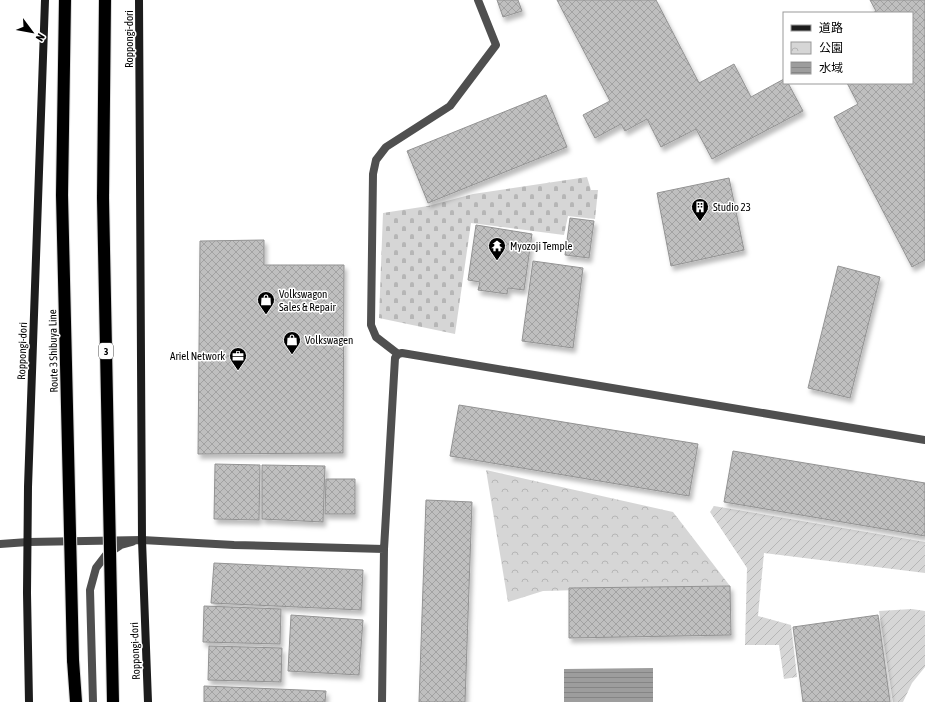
<svg xmlns="http://www.w3.org/2000/svg" width="925" height="702" viewBox="0 0 925 702" font-family="'Asap Condensed','Noto Sans JP',sans-serif">
<defs>
<pattern id="cemetery-stones" width="16" height="16" patternUnits="userSpaceOnUse"><rect width="16" height="16" fill="#d6d6d6"/><path d="M2 7V4a2 2 0 0 1 4 0v3zM10 15v-3a2 2 0 0 1 4 0v3z" fill="#b6b6b6"/></pattern>
<pattern id="park-crowns" width="20" height="18" patternUnits="userSpaceOnUse"><rect width="20" height="18" fill="#d6d6d6"/><path d="M2 6a3 3 0 1 1 6 0M12 15a3 3 0 1 1 6 0" fill="none" stroke="#b6b6b6"/></pattern>
<pattern id="garden-furrows" width="10" height="10" patternUnits="userSpaceOnUse"><rect width="10" height="10" fill="#d6d6d6"/><path d="M-1 1l2-2M0 10L10 0M9 11l2-2" fill="none" stroke="#b6b6b6"/></pattern>
<pattern id="water-rules" width="6" height="5" patternUnits="userSpaceOnUse"><rect width="6" height="5" fill="#9d9d9d"/><path d="M0 2.5h6" fill="none" stroke="#858585"/></pattern>
<pattern id="building-cross-hatch" width="8" height="8" patternUnits="userSpaceOnUse"><rect width="8" height="8" fill="#bfbfbf"/><path d="M0 0l8 8M0 8l8-8" fill="none" stroke="#a2a2a2"/></pattern>
<filter id="shadow"><feDropShadow dx="2.5" dy="4.5" stdDeviation="2" flood-color="#0004"/></filter>
</defs>
<rect width="100%" height="100%" fill="#fff"/>
<!-- cemetery -->
<path fill="url(#cemetery-stones)" d="M587 177 591 190H598L595 219 568 216 564 235 471 223 455 334 379 318 383 213 428 206 473 194Z"/>
<!-- park -->
<path fill="url(#park-crowns)" d="M486 470 673 512 730 586 543 591 508 602Z"/>
<!-- garden -->
<path fill="url(#garden-furrows)" d="M714 506 925 542V573L764 553 758 616 791 625 797 677 784 679 779 645H745L747 568 710 512Z
M912 609 925 611V667L912 683 903 702H893L879 611Z"/>
<!-- water -->
<path fill="url(#water-rules)" d="M653 668V702H564V669Z"/>
<!-- building -->
<path fill="url(#building-cross-hatch)" stroke="#939393" filter="url(#shadow)" d="M497 0H518L522 11 503 17Z
M557 0H656L699 83 734 64 751 97 784 79V83H788L803 111 712 159 696 129 661 147 647 119 625 131 621 124 595 138 583 115 610 101Z
M870 0H925V260L912 267 834 117 858 104 847 83H912V13H873L876 11Z
M546 95 567 147 428 203 407 151Z
M729 178 744 250 671 266 657 193Z
M570 218 594 221 589 258 565 255Z
M476 225 532 234 524 290 508 288 507 294 478 290 480 282 468 280Z
M264 240V265H344L343 453 198 454 200 241Z
M533 261 583 268 573 348 522 341Z
M838 266 880 277 850 398 808 388Z
M459 405 698 444 689 496 450 456Z
M733 451 925 483V536L724 502Z
M215 464 260 465 259 520 214 519Z
M262 465 325 466 323 522 262 519Z
M326 479H355V514H325Z
M426 500 472 502 465 702H419Z
M214 563 363 570 361 610 211 603Z
M730 586 731 635 569 638V588Z
M204 606 281 609 280 644 203 642Z
M291 615 363 620 359 675 288 671Z
M878 615 890 702H803L793 627Z
M209 646 282 648 281 682 208 680Z
M204 686 326 691 325 702H204Z"/>
<g fill="none" stroke-linecap="round" stroke-linejoin="round">
<defs>
<path id="motorway" d="M73 660 76 702"/>
</defs>
<!-- motorway casing -->
<use href="#motorway" stroke="#dbdbdb" stroke-width="14"/>
<!-- service -->
<path stroke="#4f4f4f" stroke-width="8" d="M398 354 376 337 371 325 373 174 376 160 386 147 450 106 496 45 478 0"/>
<!-- minor -->
<path stroke="#4f4f4f" stroke-width="8" d="M93 702 90 590 96 568 106 555 121 545 132 542"/>
<!-- tertiary -->
<path stroke="#4f4f4f" stroke-width="8" d="M0 544 28 542 142 540 234 545 384 549
M382 702 384 549 395 358 398 354 402 353 925 440"/>
<!-- secondary -->
<path stroke="#1c1c1c" stroke-width="8" d="M139 0 142 540 148 702
M29 702 27 593 28 487 45 0"/>
<!-- motorway -->
<use href="#motorway" stroke="#000" stroke-width="12"/>
<defs>
<path id="motorway-bridge" d="M65 0 62 195 73 660
M105 0 103 198 113 702"/>
</defs>
<!-- motorway-bridge casing -->
<use href="#motorway-bridge" stroke="#dbdbdb" stroke-width="14" stroke-linecap="butt"/>
<!-- motorway-bridge -->
<use href="#motorway-bridge" stroke="#000" stroke-width="12"/>
</g>
<!-- icons -->
<defs>
<symbol id="building-pin" viewBox="-11 -11 22 30"><path d="M0 17L-7.5 6A9.5 9.5 0 1 1 7.5 6Z" fill="#000" stroke="#fff"/><path d="M-4-6H4V6H1V3H-1V6H-4ZM-2.5-4.3h1.7v1.8h-1.7ZM.8-4.3h1.7v1.8H.8ZM-2.5-1h1.7V.8h-1.7ZM.8-1h1.7V.8H.8Z" fill="#fff"/></symbol>
<symbol id="temple-pin" viewBox="-11 -11 22 30"><path d="M0 17L-7.5 6A9.5 9.5 0 1 1 7.5 6Z" fill="#000" stroke="#fff"/><path d="M0-6L5-2H3V0L6.5 2.5H4V6H1.5V3h-3V6H-4V2.5H-6.5L-3 0V-2H-5Z" fill="#fff"/></symbol>
<symbol id="shop-pin" viewBox="-11 -11 22 30"><path d="M0 17L-7.5 6A9.5 9.5 0 1 1 7.5 6Z" fill="#000" stroke="#fff"/><path d="M-5-2.5h2.3a2.7 3.5 0 0 1 5.4 0H5L5.5 6h-11ZM-1.5-2.5h3a1.5 2.3 0 0 0-3 0Z" fill="#fff"/></symbol>
<symbol id="office-pin" viewBox="-11 -11 22 30"><path d="M0 17L-7.5 6A9.5 9.5 0 1 1 7.5 6Z" fill="#000" stroke="#fff"/><path d="M-6-3h4V-5.5h4V-3h4V5H-6ZM-1-4.5V-3h2v-1.5ZM-6 0V1H6V0Z" fill="#fff"/></symbol>
</defs>
<g fill-rule="evenodd">
<use href="#building-pin" x="690" y="197" width="20" height="27"/>
<use href="#temple-pin" x="487" y="236" width="20" height="27"/>
<use href="#shop-pin" x="256" y="290" width="20" height="27"/>
<use href="#shop-pin" x="282" y="330" width="20" height="27"/>
<use href="#office-pin" x="228" y="346" width="20" height="27"/>
</g>
<g text-anchor="middle" dominant-baseline="central" stroke-width="3" stroke-linejoin="round" paint-order="stroke">
<!-- shield labels -->
<rect fill="#fff" stroke="#4c4c4c" stroke-width="1" x="99" y="343" width="14" height="16" rx="3"/>
<g font-size="10" font-weight="bold" fill="#000">
<text x="106" y="351">3</text>
</g>
<!-- street labels -->
<g font-size="11" fill="#000" stroke="#fff">
<text transform="translate(129 39) rotate(-90)">Roppongi-dori</text>
<text transform="translate(22 351) rotate(-88)">Roppongi-dori</text>
<text transform="translate(53 351) rotate(-91)">Route 3 Shibuya Line</text>
<text transform="translate(135 651) rotate(-92)">Roppongi-dori</text>
</g>
<!-- poi labels -->
<g font-size="11" fill="#000" stroke="#fff" text-anchor="start">
<text x="713" y="207">Studio 23</text>
<text x="510" y="246">Myozoji Temple</text>
<text x="279" y="294">Volkswagon<tspan x="279" dy="13">Sales &amp; Repair</tspan></text>
<text x="305" y="340">Volkswagen</text>
<text x="225" y="356" text-anchor="end">Ariel Network</text>
</g>
</g>
<!-- legend -->
<rect x="783" y="12" width="130" height="72" fill="#ffffff" stroke="#999999"/>
<rect x="791" y="25" width="20" height="6" fill="#1c1c1c" stroke="#999999"/>
<text x="819" y="32" font-size="12" fill="#000000">道路</text>
<rect x="791" y="42" width="20" height="12" fill="url(#park-crowns)" stroke="#999999"/>
<text x="819" y="52" font-size="12" fill="#000000">公園</text>
<rect x="791" y="62" width="20" height="12" fill="url(#water-rules)" stroke="#999999"/>
<text x="819" y="72" font-size="12" fill="#000000">水域</text>
<!-- north arrow -->
<g transform="translate(32 32) rotate(122)" stroke="#ffffff" stroke-width="3" paint-order="stroke">
<path d="M0-3L7 15L0 10L-7 15Z" fill="#000000"/>
<text y="-6" font-size="11" font-weight="bold" text-anchor="middle" fill="#000000">N</text>
</g>
</svg>
